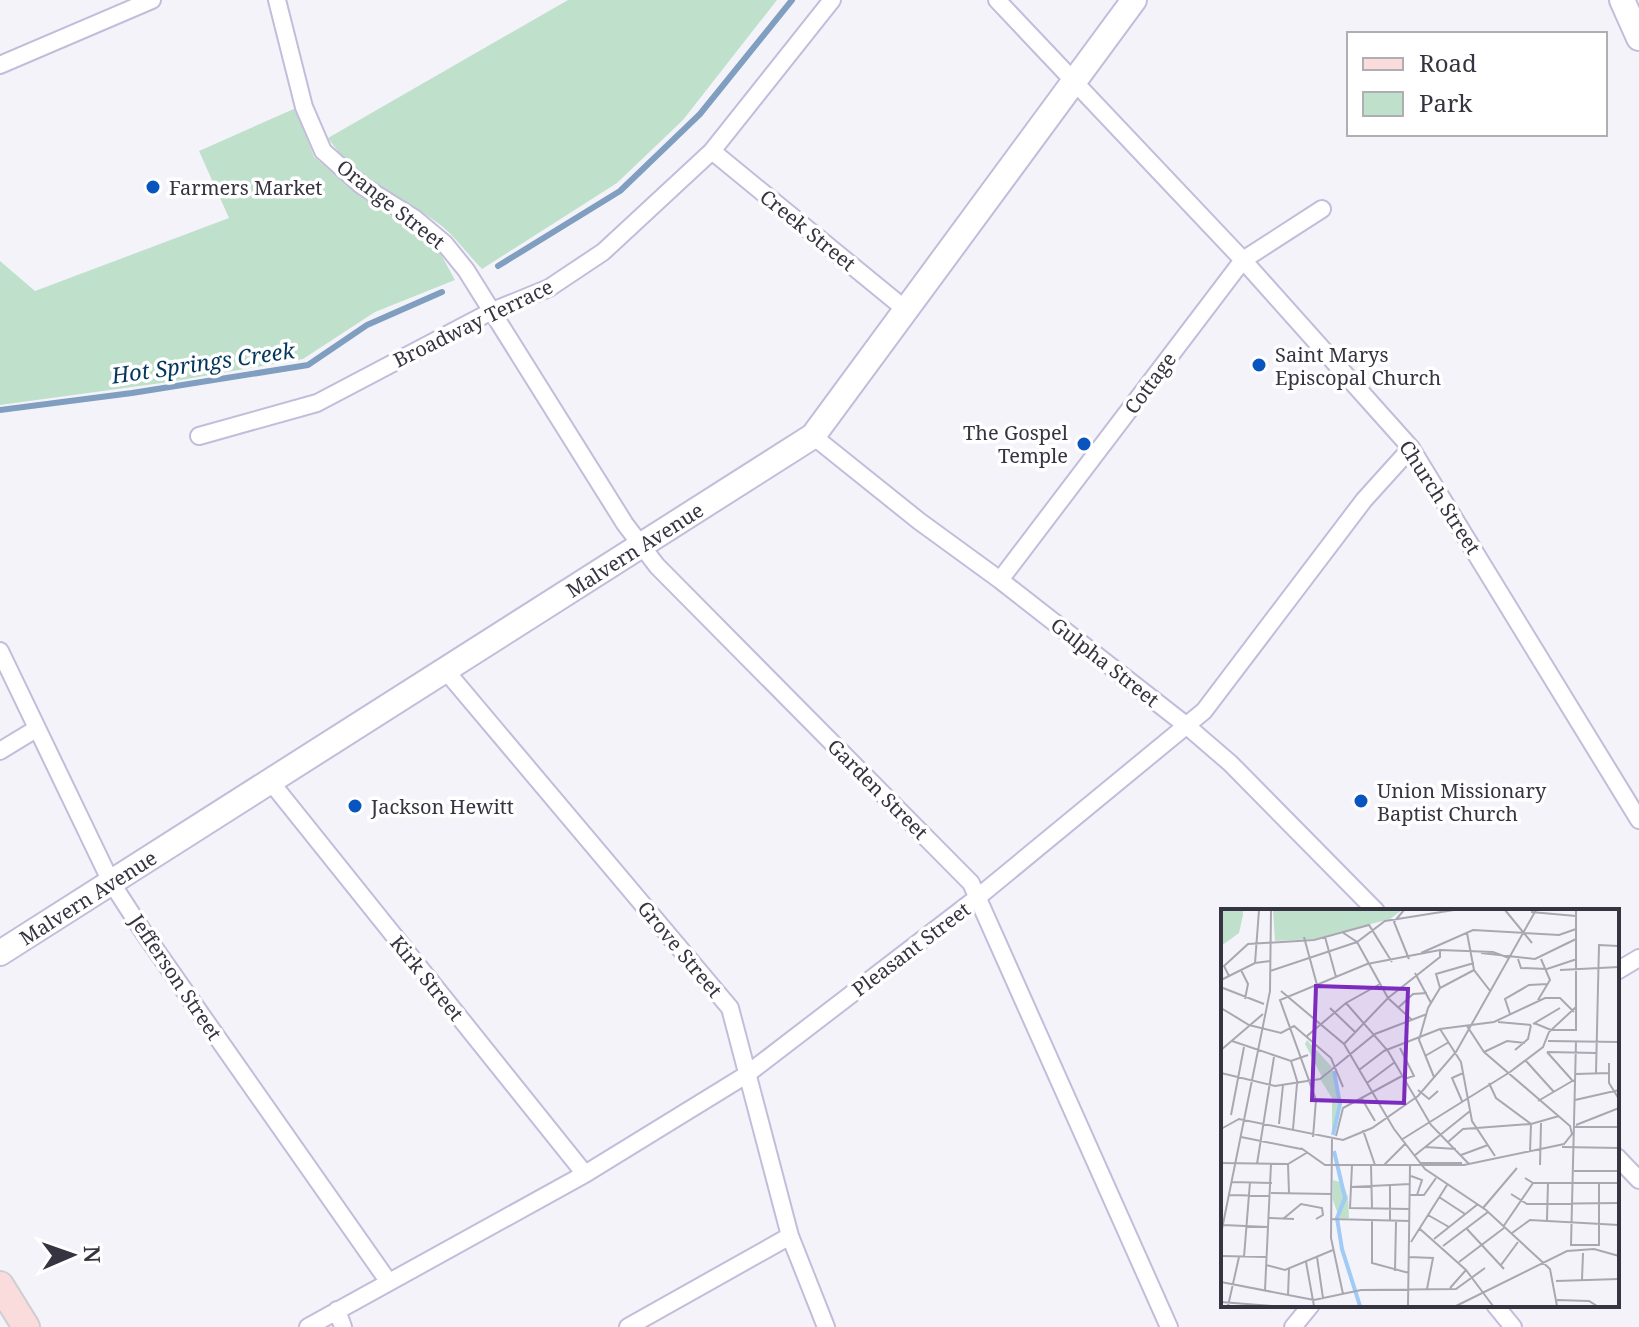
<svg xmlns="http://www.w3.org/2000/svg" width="1639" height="1327" viewBox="0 0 1639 1327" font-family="'Noto Serif',serif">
<rect width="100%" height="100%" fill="#f5f3fa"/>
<!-- green -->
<path fill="#bfe1cb" d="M568 0H777L683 120 617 183 482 269C469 256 457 239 443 227 405 197 356 180 328 138Z
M296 108 314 157 357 193 437 247 455 280 375 312 303 359 169 382 0 405V261L35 291 229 218 199 151Z"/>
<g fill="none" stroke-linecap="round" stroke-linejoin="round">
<!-- stream -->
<path stroke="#809ec0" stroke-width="6" d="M498 266 620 191 700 114 792 0
M0 410 132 393 308 365 367 325 442 292"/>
<defs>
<path id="street" d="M277 0 304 107 323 151 361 185 414 218 445 244 466 270 625 524 657 566 971 883 1169 1327
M997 0 1243 260 1411 448 1639 820
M0 65 152 0
M712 151 905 309
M199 436 317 403 490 312 549 288 603 252 712 151 832 0
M813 436 919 521 1000 580 1187 726 1230 763 1376 911
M1000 580 1243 260 1322 209
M0 651 111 882 144 933 388 1281
M446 671 730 1008 790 1236 826 1327
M0 751 36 729
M270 781 585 1174
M1617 971 1639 958
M1617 1157 1639 1180
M1495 1305 1513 1327
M337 1310 343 1327
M308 1327 585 1174 746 1075 978 897 1204 711 1364 500 1411 448
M628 1327 790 1236
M1293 1327 1311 1305"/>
<g id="secondary">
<path d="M1622 0 1639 38"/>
<path id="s1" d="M0 953 813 436 1134 0"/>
</g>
<path id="primary" d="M0 1285 26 1327"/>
</defs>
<!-- street casing -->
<use href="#street" stroke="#c3bcdb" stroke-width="20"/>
<!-- secondary casing -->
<use href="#secondary" stroke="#c3bcdb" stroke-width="28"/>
<!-- primary casing -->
<use href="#primary" stroke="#cfced1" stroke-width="30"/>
<!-- street -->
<use href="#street" stroke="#fff" stroke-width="16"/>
<!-- secondary -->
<use href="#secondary" stroke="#fff" stroke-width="24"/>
<!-- primary -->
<use href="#primary" stroke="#fbdcdd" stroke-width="26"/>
</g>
<!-- markers -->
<g fill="#0855bf" stroke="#fff" stroke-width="3">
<circle cx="153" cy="187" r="8"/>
<circle cx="1259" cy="365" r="8"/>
<circle cx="1084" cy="444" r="8"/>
<circle cx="1361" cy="801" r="8"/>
<circle cx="355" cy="806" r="8"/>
</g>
<g text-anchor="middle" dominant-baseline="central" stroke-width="7" stroke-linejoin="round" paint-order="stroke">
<!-- poi labels -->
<g font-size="20" fill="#373441" stroke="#fff" text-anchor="start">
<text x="169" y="187">Farmers Market</text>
<text x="1275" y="354">Saint Marys<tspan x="1275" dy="23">Episcopal Church</tspan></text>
<text x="1068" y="432" text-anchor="end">The Gospel<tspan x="1068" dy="23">Temple</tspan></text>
<text x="1377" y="790">Union Missionary<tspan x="1377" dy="23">Baptist Church</tspan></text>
<text x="371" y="806">Jackson Hewitt</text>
</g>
<!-- street labels -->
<g font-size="20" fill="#373441" stroke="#fff">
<text transform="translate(391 204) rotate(38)">Orange Street</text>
<text transform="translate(808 230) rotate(39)">Creek Street</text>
<text transform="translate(473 323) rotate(-26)">Broadway Terrace</text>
<text transform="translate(1150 383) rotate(-53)">Cottage</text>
<text transform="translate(1440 497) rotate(57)">Church Street</text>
<text stroke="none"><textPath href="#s1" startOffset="752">Malvern Avenue</textPath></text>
<text transform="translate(1105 662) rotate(38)">Gulpha Street</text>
<text transform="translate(878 789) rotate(45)">Garden Street</text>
<text stroke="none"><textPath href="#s1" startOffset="104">Malvern Avenue</textPath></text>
<text transform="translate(680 949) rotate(50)">Grove Street</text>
<text transform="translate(911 949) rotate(-37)">Pleasant Street</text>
<text transform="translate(176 977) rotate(56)">Jefferson Street</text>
<text transform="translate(427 978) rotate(51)">Kirk Street</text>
</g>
<!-- water labels -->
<g font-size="22" font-style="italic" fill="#03375e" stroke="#fff">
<text transform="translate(203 362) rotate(-8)">Hot Springs Creek</text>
</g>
</g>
<!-- overview -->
<g transform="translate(1221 909)">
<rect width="398" height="398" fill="#f5f3fa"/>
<path d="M0 1H22V6L18 24 0 37ZM52 1H181L169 10 93 30 54 32ZM86 131 111 158 101 168 84 135ZM111 160 119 195 111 225V189L99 170ZM115 257 127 288 128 309H118L122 295 116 303 112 291V271L119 273 124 286Z" fill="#bfe1cb"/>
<path fill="none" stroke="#9fcbf6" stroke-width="4" d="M112 226 119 195 113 162M113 242 124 289 116 309 121 340 139 397"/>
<path fill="none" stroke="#a9a7b0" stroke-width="2" d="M183 1 173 13 188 50M284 1 311 34M310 3 355 7M121 23 136 33 167 89 191 111M246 24 253 61 270 83M83 28 96 76M104 28 115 68M200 44 252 21 338 26 355 20M260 44 314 50 355 30M297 50 300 59 326 60 356 50M34 54 38 1M20 61 27 75 24 90M339 61 398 58M49 62 136 33 164 12 233 1M194 64 210 94M8 67 3 57 27 35 93 31 148 16 171 53M0 71 34 54 49 52M2 79 43 95M219 79 215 65 253 54M60 82 123 135 173 220 204 260 265 301 329 360 336 397M317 91 329 71 320 50M125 94 167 142 210 216 248 255M178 98 192 85 206 84M0 99 28 116 60 124 73 117 110 149 122 178M109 99 134 123M289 105 284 90 308 76 327 75M277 113 310 116M313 114 330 121H355V1M312 115 339 99M219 120 240 153 251 212 274 247M86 127 125 94 159 75M11 132 70 152 87 146M327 132 398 133M355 132 350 336H378V275M123 135 167 89 219 48V41M179 139 193 167 183 170M0 141 42 105M294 141 307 130 310 116M263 143 286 132 304 134M326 143 375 144M326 143 351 171M204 147 228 133M70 152 77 175M305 152 333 183M388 154V174L398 190M397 154 398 83M138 161 163 142 219 120 273 113 324 89H339L353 103M0 164 54 177 99 170 154 125 206 105M375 164 378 36 398 37M355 165 388 164M213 168 198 131 207 99 219 79 253 61M146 174 174 153M268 174 275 189 310 215 309 243M197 181 208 190 217 182M141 190 154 212M354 191 398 181M241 192 231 169 242 164M317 192 353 171M10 206 23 138M58 215 62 176M355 216 398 199M352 218H398M0 220 18 210 122 231 151 219 197 187 235 143 315 1M72 220 76 175M142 221 154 256M115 227 122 199 181 167M20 228 80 240M92 228 95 191 59 91 146 55 219 41 272 43 288 49M111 229 110 329 122 385M180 231 289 163 322 138 328 123 355 98M227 233 242 220 310 215 338 207M204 238 235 240M341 238 398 239M80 239 104 256H243L343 235 351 225 349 217 263 143 246 117M240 246 267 236M193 247 249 202M0 254 67 255 87 243M199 254H241M36 255 53 148M67 255 68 284M131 256 129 299 189 300M150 256 151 299M163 256 184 235M319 256 320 214M353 262H398M190 267 201 271 196 286M304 269 312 274H398M11 273 51 274M130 278 189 275M50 284 110 285M290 285 306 295 398 294M8 286 49 287M189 286H203L215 269M218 288 244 305M262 299 296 259M207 306 228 318M48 309 73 310M62 310 80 295 101 299 102 306 95 310M111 310 189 312M151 311V354L188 364M326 311 327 273M169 312V277M2 316 47 318M282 318 312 274M245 319 283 360M199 320 245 361 272 397M291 324 309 311 398 316M0 325 49 82 50 1M213 330 257 295M190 333 226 276M222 337 267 303M0 347 45 348M23 348 29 273M96 348 102 389M188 348 212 349 206 380M85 353 93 397M238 353 283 319M45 356 64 361 112 341M280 356 297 333M174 362 175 313M361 371 362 344M335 372 398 370M0 373 93 391 140 381 235 380 264 359M229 379 245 361M44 381 50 255M67 386 68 360M336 391 368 392 376 397M0 393 51 397M7 397 18 348M187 397 189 257M235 397 346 342 373 340 398 347"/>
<path fill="#7b2cbf" fill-opacity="0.15" stroke="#7b2cbf" stroke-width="4" d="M95 77 187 80 183 194 91 191Z"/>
<rect width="398" height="398" fill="none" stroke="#373441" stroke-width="4"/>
</g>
<!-- legend -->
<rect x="1347" y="32" width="260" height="104" fill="#ffffff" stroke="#afaeb3" stroke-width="2"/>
<rect x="1363" y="58" width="40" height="12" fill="#fbdcdd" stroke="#afaeb3" stroke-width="2"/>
<text x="1419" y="72" font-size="24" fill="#373441">Road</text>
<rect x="1363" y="92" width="40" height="24" fill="#bfe1cb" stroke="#afaeb3" stroke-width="2"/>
<text x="1419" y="112" font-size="24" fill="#373441">Park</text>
<!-- north arrow -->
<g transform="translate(72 1255) rotate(88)" stroke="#ffffff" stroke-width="6" paint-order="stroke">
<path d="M0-6L14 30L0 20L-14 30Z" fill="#373441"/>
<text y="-12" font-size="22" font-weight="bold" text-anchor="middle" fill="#373441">N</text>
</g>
</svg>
